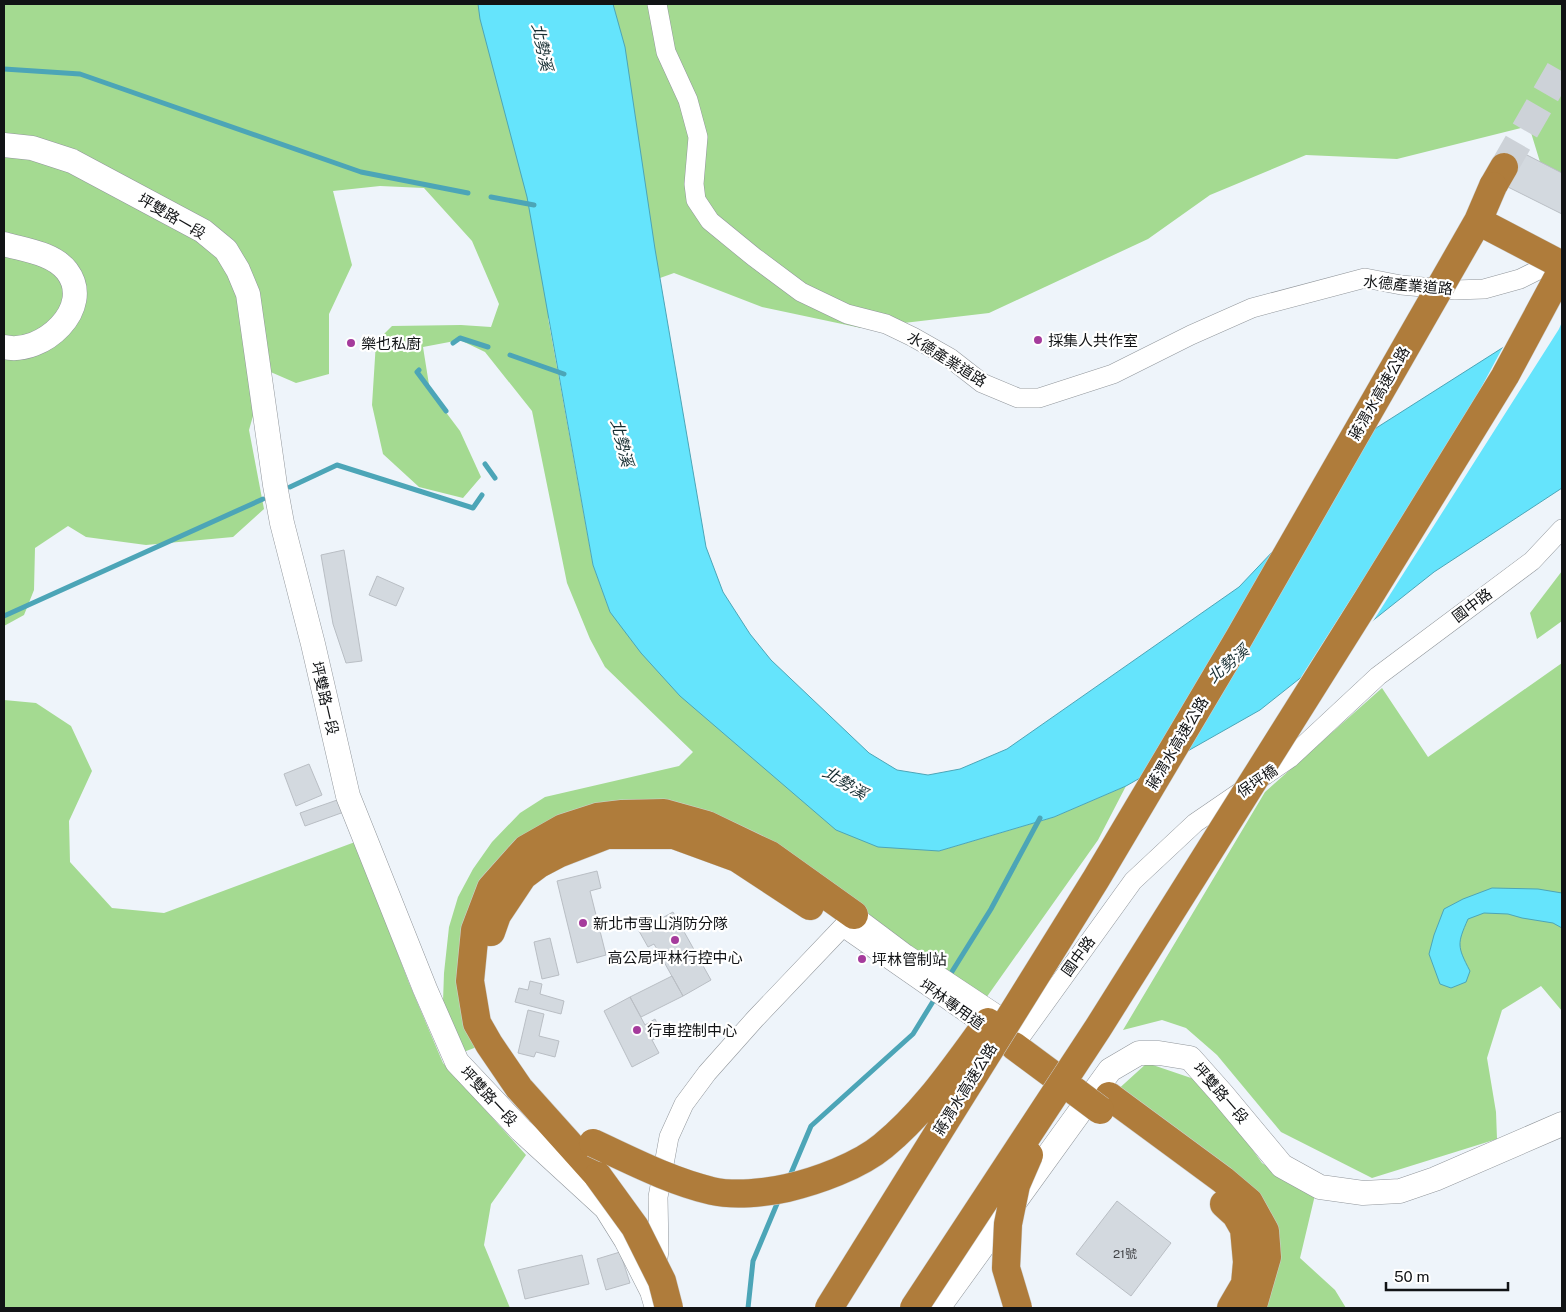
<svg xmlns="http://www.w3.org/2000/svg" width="1566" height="1312" viewBox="0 0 1566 1312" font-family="'Public Sans','Noto Sans TC',sans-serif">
<rect width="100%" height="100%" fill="#eef4fa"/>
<!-- green -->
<path fill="#a4da91" d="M4 4H1562V189L1547 185 1529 126 1397 159 1306 155 1210 195 1148 239 989 313 861 328 762 307 674 273 548 318 593 565 610 612 939 851 1054 817 1126 786 1098 840 986 998 745 839 612 812 475 907 482 1045 461 1053 443 1002 444 973 449 927 458 897 473 869 492 842 520 813 545 797 679 766 693 752 605 667 590 639 567 583 532 411 485 352 460 340 423 347 430 391 460 431 481 477 463 498 419 487 383 454 372 405 376 342 392 326 461 325 491 327 499 304 472 241 424 188 380 186 333 191 352 265 329 314V374L296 383 266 370 249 430 264 509 233 537 146 545 86 537 68 526 35 548 34 590 24 615 4 626Z
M1562 571V621L1537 639 1530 613Z
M1562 663V1011L1541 986 1502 1010 1487 1058 1496 1112 1497 1139 1372 1178 1281 1132 1217 1055 1186 1028 1162 1020 1123 1030 1265 792 1382 688 1428 757Z
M4 700 36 703 71 726 92 771 69 821 70 862 112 908 164 913 355 842 409 983 443 1063 526 1155 491 1204 484 1245 510 1308H4Z
M1147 1063 1194 1079 1222 1107 1262 1163 1302 1189 1315 1195 1300 1258 1335 1290 1346 1308H1255L1268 1224 1114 1093Z"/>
<!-- water -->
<path fill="#65e4fc" stroke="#4ca5b7" d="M478 4H613L625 47 655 249 706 547 723 592 750 634 771 660 869 753 897 770 928 775 960 769 1007 749 1239 587 1313 509 1373 430 1562 310V488L1434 572 1260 710 1126 786 1054 817 939 851 878 847 836 830 680 696 641 653 610 612 593 565 527 197 480 19Z
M1492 888 1538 889 1562 893V928L1553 923 1522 918 1508 914 1484 913 1468 919C1457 944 1457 946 1470 971L1466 982 1451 988 1440 984 1429 954 1434 935 1444 909 1463 899Z"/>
<!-- pier -->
<path fill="#eef4fa" d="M1562 308V322L1559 329 1370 626 1296 685 1459 429 1504 345Z"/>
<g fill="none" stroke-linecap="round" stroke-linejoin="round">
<!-- stream -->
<path stroke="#4ca5b7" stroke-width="5" d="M4 69 80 74 361 172 468 193
M491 197 534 205
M453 343 460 338 488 347
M510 355 564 374
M419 370 417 372 446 411
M485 464 495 478
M290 487 337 465 473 508 482 495
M4 616 263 499
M948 978 991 909 1040 818
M789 1178 811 1126 913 1034 937 995
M748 1308 753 1261 779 1199"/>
</g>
<!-- building -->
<path fill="#d3d9df" stroke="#b9bec4" d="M1525 154 1562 173V214L1508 187Z
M344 550 362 661 346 663 333 624 321 555Z
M377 576 404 588 396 606 369 595Z
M309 764 322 795 296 806 284 774Z
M340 799 344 812 305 826 300 813Z
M597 871 601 888 590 891 606 955 577 963 557 881Z
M673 912 711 980 683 996 654 944 648 947 639 931Z
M550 938 559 975 542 979 534 942Z
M861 952 868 957 864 964 857 960Z
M672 976 683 996 641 1017 630 997Z
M530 981 542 984 540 994 564 1001 561 1014 515 1002 519 988 528 990Z
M630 997 645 1025 655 1019 663 1035 652 1040 659 1053 632 1067 604 1011Z
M528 1010 544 1014 539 1036 559 1041 555 1057 536 1052 534 1057 518 1053Z
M1117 1201 1171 1243 1131 1296 1076 1254Z
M620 1252 630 1283 606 1290 597 1259Z
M582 1255 589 1284 525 1299 518 1270Z"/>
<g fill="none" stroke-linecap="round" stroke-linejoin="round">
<!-- motorway-tunnel -->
<path stroke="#cdd2d8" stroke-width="28" stroke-dasharray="28 14" stroke-linecap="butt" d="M1504 167 1562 66"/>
<defs>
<path id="minor" d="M657 4 666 52 688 100 698 137 694 184 696 200 710 221 754 257 801 292 847 314 886 324 913 337 950 358 982 383 1018 398H1039L1113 374 1191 335 1252 308 1365 278 1401 285 1455 290 1484 289 1520 279 1562 258
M843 927 1014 1046 1133 881 1195 823 1290 758 1378 676 1532 561 1562 529
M656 1270 659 1251 658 1197 669 1137 684 1104 707 1073 755 1019 854 915 906 954 1010 1023"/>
<path id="tertiary" d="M4 145 32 148 72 161 203 231 226 250 238 270 248 294 275 485 282 523 313 644 348 796 425 989 457 1062 521 1130 606 1208 626 1240 652 1291 657 1308
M4 244C24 250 53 253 67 271 95 308 42 356 4 347
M938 1308 1110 1070 1139 1053H1159L1190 1058 1222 1094 1282 1166 1320 1187 1363 1193 1400 1191 1435 1179 1562 1124"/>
<path id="motorway" d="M1493 186 1504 167
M491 932 497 915 523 876 539 864 558 854 607 835H674L737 858 810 906
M1014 1046 1076 1092
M1109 1096 1223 1180 1249 1202 1265 1231 1267 1257 1254 1302 1250 1308
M598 1176 519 1088 489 1044 477 1023 470 981 475 930 491 888 526 849 563 828 597 817 622 814 664 813 707 825 770 855 854 915
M1224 1204 1236 1215 1244 1229 1247 1262 1245 1284 1231 1308"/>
</defs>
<!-- minor casing -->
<use href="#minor" stroke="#91969b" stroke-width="20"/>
<!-- tertiary casing -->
<use href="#tertiary" stroke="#91969b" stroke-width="25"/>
<!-- motorway casing -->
<use href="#motorway" stroke="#cfd0d0" stroke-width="29"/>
<!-- minor -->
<use href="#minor" stroke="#fff" stroke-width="19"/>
<!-- tertiary -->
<use href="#tertiary" stroke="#fff" stroke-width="24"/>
<!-- motorway -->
<use href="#motorway" stroke="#af7c3b" stroke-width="28"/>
<defs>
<path id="motorway-bridge" d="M1478 221 1562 265
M1076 1092 1100 1110
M593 1143C632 1161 670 1181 712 1191 734 1196 765 1193 787 1188 817 1181 859 1166 883 1146 925 1112 956 1065 988 1022
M598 1176 635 1227 662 1281 669 1308
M829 1308 1096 879 1239 638 1478 221 1493 186
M914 1308 1098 1028 1367 600 1505 376 1562 270
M1018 1308 1006 1268 1008 1224 1016 1185 1029 1155"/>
</defs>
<!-- motorway-bridge casing -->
<use href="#motorway-bridge" stroke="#cfd0d0" stroke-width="29" stroke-linecap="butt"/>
<!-- motorway-bridge -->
<use href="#motorway-bridge" stroke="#af7c3b" stroke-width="28"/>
</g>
<!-- markers -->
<g fill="#a53b9c" stroke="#fff" stroke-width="2">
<circle cx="1038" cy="340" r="5"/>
<circle cx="351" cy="343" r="5"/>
<circle cx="583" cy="923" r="5"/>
<circle cx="675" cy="940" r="5"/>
<circle cx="862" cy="959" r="5"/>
<circle cx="637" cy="1030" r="5"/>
</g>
<g text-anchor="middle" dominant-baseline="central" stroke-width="4.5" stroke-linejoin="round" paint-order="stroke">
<!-- number labels -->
<g font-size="12" fill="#424448">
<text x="1125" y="1254">21號</text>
</g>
<!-- street labels -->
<g font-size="15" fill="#111315" stroke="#fff">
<text transform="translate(172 216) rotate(30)">坪雙路一段</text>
<text transform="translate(1408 285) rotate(5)">水德產業道路</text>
<text transform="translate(947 359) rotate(32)">水德產業道路</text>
<text transform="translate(1379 393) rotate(-60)">蔣渭水高速公路</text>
<text transform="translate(1472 605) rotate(-37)">國中路</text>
<text transform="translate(325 698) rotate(77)">坪雙路一段</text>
<text transform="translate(1177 743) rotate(-59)">蔣渭水高速公路</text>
<text transform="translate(1257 781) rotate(-34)">保坪橋</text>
<text transform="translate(1078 956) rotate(-54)">國中路</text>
<text transform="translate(952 1004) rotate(35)">坪林專用道</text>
<text transform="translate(965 1089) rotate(-58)">蔣渭水高速公路</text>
<text transform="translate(1221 1093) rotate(49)">坪雙路一段</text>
<text transform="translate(489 1096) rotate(47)">坪雙路一段</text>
</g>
<!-- poi labels -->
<g font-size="15" fill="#111315" stroke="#fff" text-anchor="start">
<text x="1048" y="340">採集人共作室</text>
<text x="361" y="343">樂也私廚</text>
<text x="593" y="923">新北市雪山消防分隊</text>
<text x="675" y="957" text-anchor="middle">高公局坪林行控中心</text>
<text x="872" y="959">坪林管制站</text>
<text x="647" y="1030">行車控制中心</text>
</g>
<!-- water labels -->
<g font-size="16" font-style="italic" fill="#172e32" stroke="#fff">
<text transform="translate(542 47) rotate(78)">北勢溪</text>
<text transform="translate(622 443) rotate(76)">北勢溪</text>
<text transform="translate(1228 664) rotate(-40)">北勢溪</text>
<text transform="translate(845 783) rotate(31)">北勢溪</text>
</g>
</g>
<!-- border -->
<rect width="1566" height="1312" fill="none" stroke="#111315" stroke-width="10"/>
<!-- scale -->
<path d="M1386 1282v8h122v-8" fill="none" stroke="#111315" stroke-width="2.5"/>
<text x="1394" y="1282" font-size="15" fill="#111315" stroke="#ffffff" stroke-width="4" paint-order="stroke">50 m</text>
</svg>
